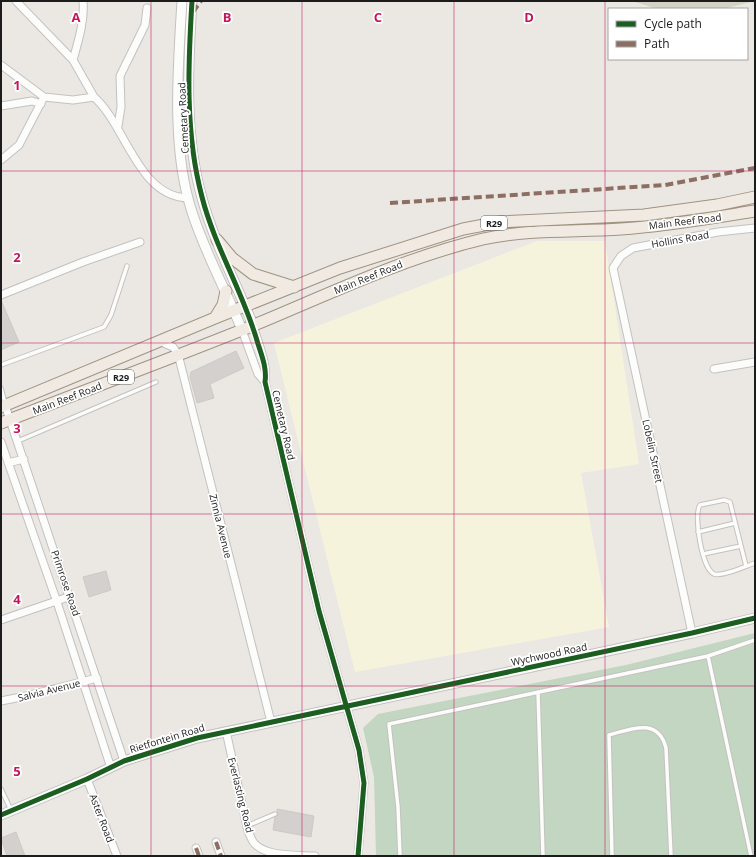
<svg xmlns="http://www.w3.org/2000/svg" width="756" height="857" viewBox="0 0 756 857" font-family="'Open Sans',sans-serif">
<rect width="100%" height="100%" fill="#ebe8e4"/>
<!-- education -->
<path fill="#f6f3dd" d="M537 241H605L639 464 581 473 609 627 355 672 274 343Z"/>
<!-- construction -->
<path fill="#d4d2c5" d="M632 1H755L723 9H658Z"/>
<!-- cemetery -->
<path fill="#c2d6c1" d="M755 633V856H376L374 777 363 728 378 714 626 665Z"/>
<!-- building -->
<path fill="#d3d0cd" stroke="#cec9c5" d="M1 300 19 342 1 350Z
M236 351 244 368 210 384 214 398 197 403 190 377 191 372Z
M106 571 111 590 89 597 83 577Z
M277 809 314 816 311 837 273 830 275 817 278 815Z
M16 832 25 856H7L1 838Z"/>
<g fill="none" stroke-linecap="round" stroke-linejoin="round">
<defs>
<path id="service" d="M1 365 104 327 111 315 127 266
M1 388 5 403
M18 441 156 382
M698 532 735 523
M703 554 741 546
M746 566 730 502 724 500 700 505C693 515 702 569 714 574 722 577 746 566 755 563
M708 656 751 856
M538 692 543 856
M1 789 11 810
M247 826 275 814
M400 856 398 807 389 724 708 656 755 640
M612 856 609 735C631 729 658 717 666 748L671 856"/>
<path id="minor" d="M16 1 73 60 94 97
M73 60C78 42 85 20 83 1
M1 65 44 97
M1 106 32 101 41 104
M118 126 121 107 120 76 145 25 147 8
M1 160 19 145 44 97 73 100 94 97C126 125 138 197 188 198
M1 295 83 262 140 242
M253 325C258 343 268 364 265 382L319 611 359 750 364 783 358 856
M242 330 258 374 265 382
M159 341 173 347 178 354 271 722
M714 369 755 362
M5 405 124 761
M1 442 57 602 111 768
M8 463 24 459
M1 620 71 596
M692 633 613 268 621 256 633 248 718 232 755 228
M1 701 26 696 97 678
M226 731 248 831C250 835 252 842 256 845 269 857 299 855 315 856
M87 779 117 856
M216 842 221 856
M196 848 199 856"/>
<path id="tertiary" d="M182 1C178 67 171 149 192 212 205 253 226 290 242 330
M192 1C188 66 184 135 202 198 214 242 236 283 253 325
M1 815 87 779 124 761 197 738 692 633 755 618"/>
<path id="primary" d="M217 240 232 258 253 274 294 287
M215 318 223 305 226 291
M1 407 215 318 340 268 463 229 500 222 644 215 717 205 755 197
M1 423C81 392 162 362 242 330 321 298 399 259 483 239 528 229 575 232 621 229 666 226 711 218 755 211"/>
</defs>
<!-- service casing -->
<use href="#service" stroke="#c3c2c0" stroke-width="5.5"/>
<!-- minor casing -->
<use href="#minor" stroke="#c3c2c0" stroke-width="9"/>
<!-- tertiary casing -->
<use href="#tertiary" stroke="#c3c2c0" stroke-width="11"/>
<!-- primary casing -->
<use href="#primary" stroke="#a09381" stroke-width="13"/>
<!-- service -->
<use href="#service" stroke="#fcfcfb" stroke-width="3.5"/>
<!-- minor -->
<use href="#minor" stroke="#fcfcfb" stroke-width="7"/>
<!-- tertiary -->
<use href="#tertiary" stroke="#fcfcfb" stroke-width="9"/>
<!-- primary -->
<use href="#primary" stroke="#f0eae3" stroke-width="11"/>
<!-- quiet -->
<path stroke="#8d6e63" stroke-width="4" stroke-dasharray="8 4" stroke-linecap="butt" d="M193 12 201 1
M390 203 665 185 755 168
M216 842 221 856
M196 848 199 856"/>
<defs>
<path id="cycleway" d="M192 1C188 66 185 133 202 197 215 248 244 293 258 344 262 356 267 369 265 382L319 611 359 750 364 783 358 856
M1 815 87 779 124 761 197 738 692 633 755 618"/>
</defs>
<!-- cycleway casing -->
<use href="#cycleway" stroke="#fff" stroke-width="8"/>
<!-- cycleway -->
<use href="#cycleway" stroke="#1b5e20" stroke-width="5"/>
</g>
<!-- grid -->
<path fill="none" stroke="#c2185b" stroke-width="1" stroke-opacity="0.55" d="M151 1V856M302 1V856M454 1V856M605 1V856M1 171H755M1 343H755M1 514H755M1 686H755"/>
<g text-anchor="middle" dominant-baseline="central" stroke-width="3.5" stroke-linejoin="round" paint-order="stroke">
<!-- shield labels -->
<g fill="#fff" stroke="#606060" stroke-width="1">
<rect x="481" y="216" width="26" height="14" rx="3"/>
<rect x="108" y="370" width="26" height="14" rx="3"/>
</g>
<g font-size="9" font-weight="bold" fill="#1c1c1c">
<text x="494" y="223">R29</text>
<text x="121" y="377">R29</text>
</g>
<!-- street labels -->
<g font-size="10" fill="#1c1c1c" stroke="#fff">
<text transform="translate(183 118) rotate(-93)">Cemetary Road</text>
<text transform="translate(685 221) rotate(-7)">Main Reef Road</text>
<text transform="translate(680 239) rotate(-10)">Hollins Road</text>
<text transform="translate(368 277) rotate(-22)">Main Reef Road</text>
<text transform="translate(67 398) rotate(-21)">Main Reef Road</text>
<text transform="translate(284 425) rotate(77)">Cemetary Road</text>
<text transform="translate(653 451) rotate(78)">Lobelin Street</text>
<text transform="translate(221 526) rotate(76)">Zinnia Avenue</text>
<text transform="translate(66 583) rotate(71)">Primrose Road</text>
<text transform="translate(549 654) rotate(-12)">Wychwood Road</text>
<text transform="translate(49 690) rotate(-14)">Salvia Avenue</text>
<text transform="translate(167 738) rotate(-17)">Rietfontein Road</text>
<text transform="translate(241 795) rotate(76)">Everlasting Road</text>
<text transform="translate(102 818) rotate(69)">Aster Road</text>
</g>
</g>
<g font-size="13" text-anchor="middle" font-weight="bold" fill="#c2185b" stroke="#fff" stroke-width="3.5" stroke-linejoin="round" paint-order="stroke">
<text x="76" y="22">A</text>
<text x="227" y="22">B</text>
<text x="378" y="22">C</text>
<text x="529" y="22">D</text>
<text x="17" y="90">1</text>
<text x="17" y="262">2</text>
<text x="17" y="433">3</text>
<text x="17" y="604">4</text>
<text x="17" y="776">5</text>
</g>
<!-- border -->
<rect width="756" height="857" fill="none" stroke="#1c1c1c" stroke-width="4"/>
<!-- legend -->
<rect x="608" y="8" width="140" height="52" fill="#ffffff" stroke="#a4a4a4"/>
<rect x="616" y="21" width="20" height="6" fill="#1b5e20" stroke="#a4a4a4"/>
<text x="644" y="28" font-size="12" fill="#1c1c1c">Cycle path</text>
<rect x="616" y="41" width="20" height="6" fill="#8d6e63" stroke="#a4a4a4"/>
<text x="644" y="48" font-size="12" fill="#1c1c1c">Path</text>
</svg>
